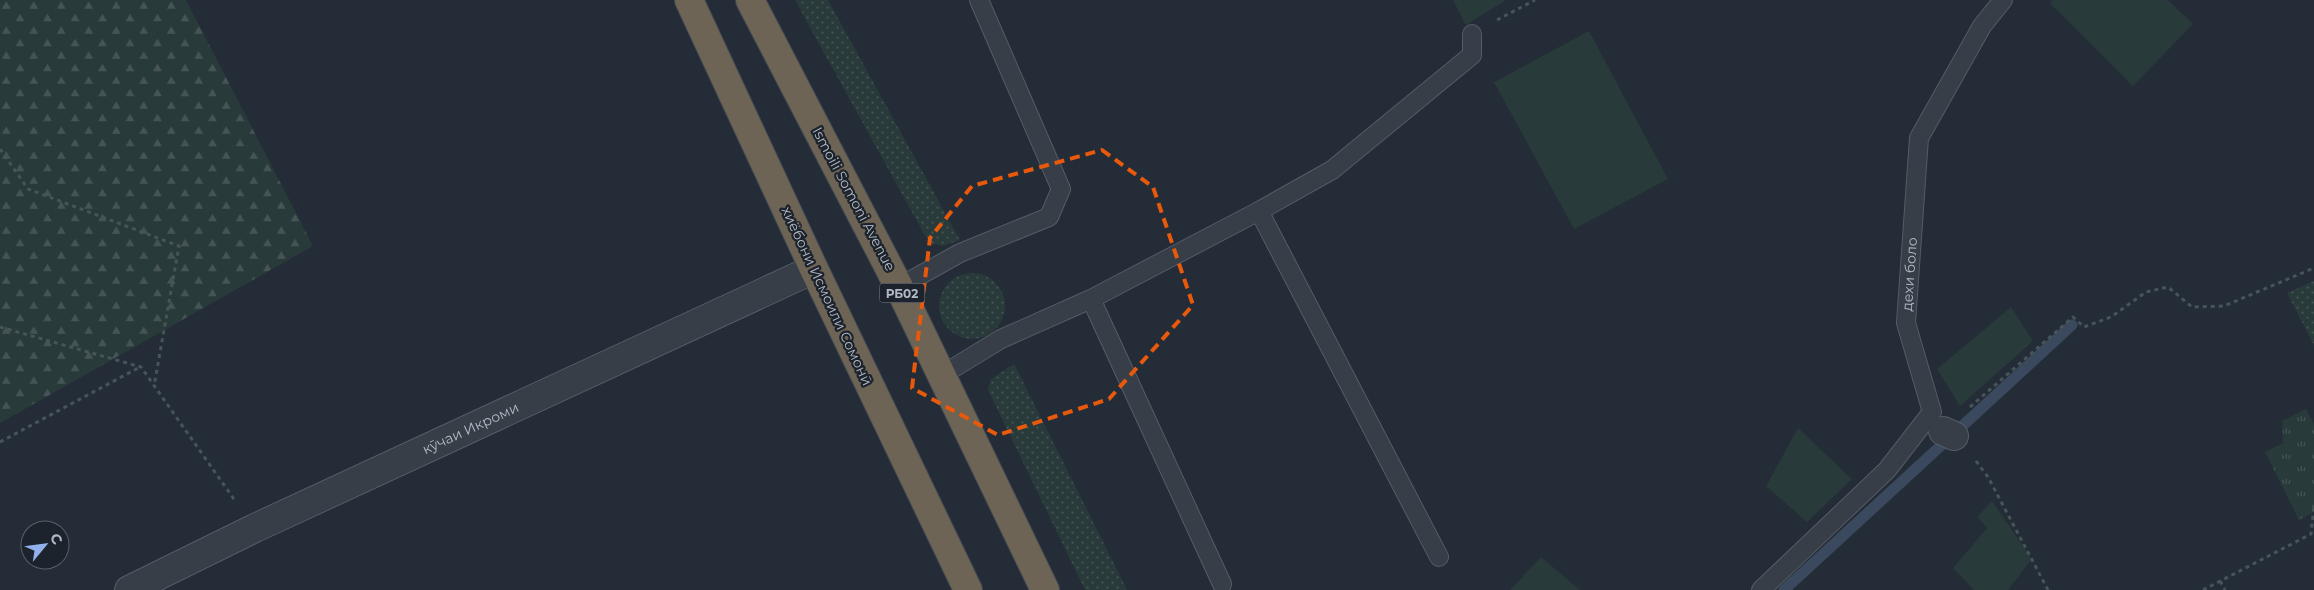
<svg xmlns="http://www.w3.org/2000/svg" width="2314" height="590" viewBox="0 0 2314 590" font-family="Montserrat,sans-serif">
<defs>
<pattern id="grass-dots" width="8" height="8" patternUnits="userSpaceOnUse" patternTransform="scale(1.25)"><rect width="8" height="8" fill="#293a3a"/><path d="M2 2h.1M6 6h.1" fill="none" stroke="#465455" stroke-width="1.8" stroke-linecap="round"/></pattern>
<pattern id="forest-firs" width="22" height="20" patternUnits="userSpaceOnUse" patternTransform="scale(1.25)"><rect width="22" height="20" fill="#293a3a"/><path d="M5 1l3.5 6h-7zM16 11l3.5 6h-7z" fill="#465455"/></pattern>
<pattern id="park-tufts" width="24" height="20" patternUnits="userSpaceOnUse" patternTransform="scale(1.25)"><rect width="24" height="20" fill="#293a3a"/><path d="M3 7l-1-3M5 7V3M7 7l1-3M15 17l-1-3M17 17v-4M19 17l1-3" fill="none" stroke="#465455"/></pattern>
</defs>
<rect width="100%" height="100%" fill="#242c37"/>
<!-- grass -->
<path fill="url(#grass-dots)" d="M795 0H828L960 240 943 246 932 244 923 232Z
M939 306a33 33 0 1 1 66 0a33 33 0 1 1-66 0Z
M2314 281V345L2287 293Z
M1014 364 1127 590H1085L988 390 991 379Z"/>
<!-- forest -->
<path fill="url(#forest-firs)" d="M0 0H186L313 246 0 423Z"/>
<!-- park -->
<path fill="url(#park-tufts)" d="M2306 409 2314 425V512L2299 520 2265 452 2283 443 2282 421Z"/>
<!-- garden -->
<path fill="#293a3a" d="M1453 0H1506L1466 25Z
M2053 0H2168L2193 24 2133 86 2050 3Z
M1589 31 1668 179 1574 229 1494 82Z
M2011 307 2033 341 1960 406 1937 369Z
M1798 428 1852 479 1807 522 1766 486Z
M1992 501 2032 559 2008 590H1974L1953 568 1987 528 1977 517Z
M1541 557 1580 590H1510Z"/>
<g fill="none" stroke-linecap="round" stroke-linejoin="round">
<!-- stream -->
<path stroke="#3b495e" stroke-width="11" d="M1784 590 2072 325"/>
<defs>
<g id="lane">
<path d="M1259 211 1439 557"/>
<path d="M899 287 960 253 1049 217 1061 189 979 0"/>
<path d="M1091 299 1222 584"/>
<path d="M942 375 1001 339 1091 299 1259 211 1332 170 1472 55V34"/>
<path id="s1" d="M1761 590 1887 470 1932 412 1906 323 1919 138 1982 26 2003 0"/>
</g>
<g id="street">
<path d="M1943 431 1954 436"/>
<path id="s2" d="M129 590 255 528 814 269"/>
</g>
<path id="highway" d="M689 0 814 269 968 590
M750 0 899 287 1045 590"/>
</defs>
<!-- lane casing -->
<use href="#lane" stroke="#555c65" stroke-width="20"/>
<!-- street casing -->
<use href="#street" stroke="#555c65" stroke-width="30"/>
<!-- highway casing -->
<use href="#highway" stroke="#424952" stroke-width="30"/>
<!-- path -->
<path stroke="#465557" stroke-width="3" stroke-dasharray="4 4" stroke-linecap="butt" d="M1497 20 1535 0
M0 149 28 189 179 246 154 386
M0 327 141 367 236 502
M1970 407 2073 317 2084 327 2111 317 2146 292 2168 287 2192 307 2224 306 2314 268
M0 442 140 367
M1976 461 1988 477 2048 590
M2220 581 2225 590
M2203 590 2311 534 2314 506"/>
<!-- lane -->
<use href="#lane" stroke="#373e48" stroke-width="18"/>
<!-- street -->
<use href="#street" stroke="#373e48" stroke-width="28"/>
<!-- highway -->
<use href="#highway" stroke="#6d6455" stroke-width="28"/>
</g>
<!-- marked area -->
<path fill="none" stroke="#e8590c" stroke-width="4" stroke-dasharray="10 6" stroke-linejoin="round" d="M1102 150 1153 187 1193 305 1109 399 998 435 912 388 930 238 972 186Z"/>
<g text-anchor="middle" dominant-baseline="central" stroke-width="4.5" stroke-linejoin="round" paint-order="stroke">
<!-- shield labels -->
<rect fill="#1d232c" stroke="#858c96" stroke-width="1" x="879.5" y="283.5" width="45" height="19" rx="4"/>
<g font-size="12" font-weight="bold" fill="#b2b9c4">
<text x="902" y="293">РБ02</text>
</g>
<!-- street labels -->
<g font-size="14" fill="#b2b9c4" stroke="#1d232c">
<text transform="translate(854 199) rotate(62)">Ismoili Somoni Avenue</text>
<text stroke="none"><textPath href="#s1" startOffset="389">дехи боло</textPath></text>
<text transform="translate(827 296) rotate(65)">хиёбони Исмоили Сомонӣ</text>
<text stroke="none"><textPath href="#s2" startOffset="378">кӯчаи Икроми</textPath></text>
</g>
</g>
<!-- north arrow -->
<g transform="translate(45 545) rotate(61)"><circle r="24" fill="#1d232c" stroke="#595f69"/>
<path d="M0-4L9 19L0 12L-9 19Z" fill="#90b1eb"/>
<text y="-8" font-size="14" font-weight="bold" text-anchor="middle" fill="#b2b9c4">С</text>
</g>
</svg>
